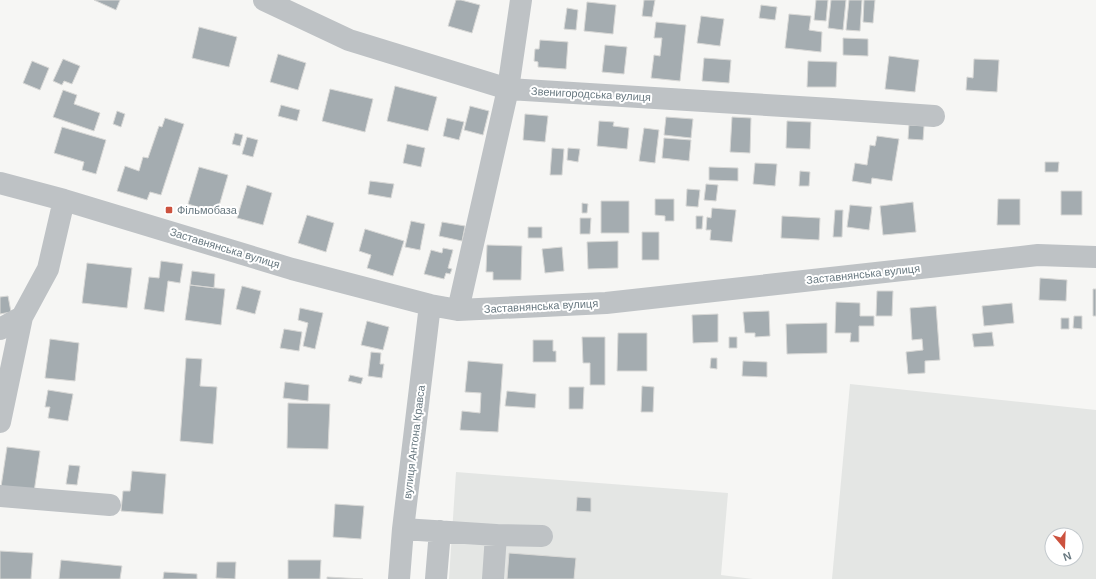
<svg xmlns="http://www.w3.org/2000/svg" width="1096" height="579" viewBox="0 0 1096 579" font-family="Helvetica,sans-serif">
<rect width="100%" height="100%" fill="#f6f6f4"/>
<!-- built -->
<path fill="#e4e6e4" fill-rule="evenodd" d="M850 384 1096 410V579H832ZM1052 535H1076V559H1052Z
M456 472 728 493 721 575 753 579H449Z"/>
<!-- building -->
<path fill="#a4acb0" stroke="#d8d8d6" d="M94 0H120L116 10Z
M456 0H461L480 5 472 33 448 26Z
M644 0H655L652 17 642 16Z
M816 0H828L826 21 814 20Z
M831 0H846L843 30 828 28Z
M849 0H862L860 31 846 30Z
M864 0H875L873 23 863 22Z
M587 2 616 5 613 34 584 31Z
M761 5 777 7 775 20 759 18Z
M567 8 578 10 576 30 564 29Z
M789 14 811 16 809 30 822 32 821 52 785 48Z
M701 16 724 19 720 46 697 43Z
M656 22 686 25 680 81 651 78 654 55 660 56 662 38H654Z
M199 27 237 37 229 67 192 58Z
M843 38 868 39V56L843 55Z
M540 40 568 42 566 69 538 67V62L534 61 535 49H539Z
M605 45 627 47 624 74 602 72Z
M278 54 306 63 298 90 270 82Z
M889 56 919 60 915 92 885 89Z
M704 58 731 60 729 83 702 81Z
M63 59 80 66 72 84 64 81 62 85 53 81Z
M974 59 999 60 997 92 966 90 967 77 973 78Z
M32 61 49 68 40 90 23 83Z
M808 61 837 62 836 87H807Z
M395 86 437 97 428 131 387 121Z
M330 89 373 99 365 132 322 121Z
M63 90 77 95 74 104 100 113 94 131 53 117Z
M281 105 300 110 297 121 278 116Z
M470 106 489 111 483 135 464 130Z
M117 111 125 114 121 127 113 124Z
M525 114 548 116 545 142 523 140Z
M666 117 693 119 691 138 664 135Z
M732 117 751 118 750 153 730 152Z
M165 118 184 124 161 195 150 192 147 200 117 191 125 166 139 171 143 157 148 158 159 126 162 127Z
M447 118 464 122 459 140 443 136Z
M599 121 614 122 613 126 629 128 627 149 597 146Z
M787 121 811 122 810 149 786 148Z
M909 125 924 126 923 140 908 139Z
M62 127 106 140 96 174 82 170 84 162 54 153Z
M644 128 659 130 655 163 639 161Z
M235 133 243 135 240 146 232 144Z
M877 136 899 139 892 181 872 178 871 184 852 181 855 163 867 165 870 145 875 146Z
M247 137 258 140 253 157 242 154Z
M664 138 691 140 689 161 662 158Z
M407 144 425 148 421 167 403 163Z
M552 148 564 149 562 175H550Z
M568 148 580 149 578 162 567 160Z
M1045 162H1059L1058 172H1045Z
M755 163 777 164 775 186 753 184Z
M199 167 228 175 217 213 188 204Z
M709 167 738 168V181L709 180Z
M800 171 810 172 809 186H799Z
M370 181 394 184 391 198 368 194Z
M706 184 718 185 716 201 704 200Z
M247 185 272 193 263 225 237 218Z
M687 189 700 190 698 207 686 206Z
M1061 191H1082V215H1061Z
M655 199H674V221H665V216L655 215Z
M998 199H1020V225H997Z
M601 201H629V233H601Z
M913 202 916 232 883 235 880 206Z
M582 203 588 204 587 213H582Z
M850 205 872 207 869 230 847 227Z
M712 208 736 210 732 242 710 240 711 230H706L707 217 711 218Z
M835 210H843L842 237H833Z
M307 215 334 223 326 252 298 243Z
M696 216H703L702 229H696Z
M782 216 820 218 819 240 781 238Z
M580 218H591L590 234H580Z
M411 221 425 224 420 250 405 247Z
M442 222 465 226 462 241 439 236Z
M528 227H542V238H528Z
M365 229 404 241 393 276 367 268 371 255 359 251Z
M642 232H659V260H642Z
M618 241V268L588 269 587 242Z
M487 245 522 246 521 280H493V272H486Z
M562 247 564 271 545 273 542 249Z
M443 248 453 250 448 268 452 269 450 274 446 273 444 279 424 274 431 250 442 253Z
M161 261 183 264 180 283 168 281 164 312 144 309 149 277 159 278Z
M87 263 132 268 127 308 82 303Z
M192 271 215 274 214 288 190 285Z
M1040 278 1067 280 1066 301 1039 300Z
M190 285 225 289 221 325 185 320Z
M242 286 261 291 255 314 236 309Z
M1093 289H1096V316H1093Z
M877 291H893L892 316H876Z
M8 296 11 312 0 314V297Z
M836 302 860 303V316H874V326H859V342H850L851 333H835Z
M1012 303 1014 323 984 326 982 306Z
M936 306 940 360 925 361V373L908 374 906 352 923 350 922 339 912 340 910 308Z
M300 308 323 313 315 349 303 346 308 323 298 320Z
M769 311 770 336 755 337V333H745L743 312Z
M718 314V342L693 343 692 315Z
M1074 316H1082V329L1073 328Z
M1061 318H1069V329H1061Z
M367 321 389 327 383 350 361 345Z
M827 323V353L787 354 786 324Z
M284 329 302 332 299 351 280 348Z
M992 332 994 346 974 347 972 334Z
M618 333H647V371H617Z
M582 337H605V385H590V363H583Z
M729 337H737V348H729Z
M50 339 79 343 75 381 45 378Z
M533 340H553V351H556V362H533Z
M371 352 381 353 380 364H384L382 378 368 376Z
M186 358 202 359 200 386 217 387 213 444 180 441Z
M711 358H717V369L710 368Z
M468 361 503 364 498 432 460 430 462 411 480 413 481 393 465 392Z
M743 361 767 362V377L742 376Z
M350 375 363 378 361 384 348 381Z
M285 382 309 385 308 401 283 398Z
M642 386 654 387 653 412H641Z
M569 387H584L583 409H569Z
M48 390 73 394 68 421 48 418 50 407H45Z
M507 391 536 394 535 408 505 406Z
M288 403 330 404 328 449 287 448Z
M7 447 40 451 34 492 1 487Z
M69 465 80 466 77 485 66 484Z
M132 471 166 474 163 514 121 511 123 491H130Z
M577 497 591 498V512L576 511Z
M335 504 364 506 361 539 333 537Z
M0 551 33 553 31 579H0Z
M509 553 576 558 574 579H507Z
M61 560 122 566 120 579H59Z
M288 560H321L320 579H288Z
M217 562H236L235 579 216 578Z
M164 572 197 574V579H163Z
M327 577 363 579H327Z"/>
<g fill="none" stroke-linecap="round" stroke-linejoin="round">
<!-- minor -->
<path stroke="#bec2c5" stroke-width="22" d="M264 0 349 40 508 89 832 109 934 116
M0 183 64 200 292 269 430 305 458 310 606 303 1038 255 1096 257
M458 310 508 89 521 0
M0 329 22 317
M0 422 22 317 48 269 64 200
M0 496 110 505
M403 529 496 535 542 536
M399 579 403 529 430 305
M436 579 440 531
M493 579 496 535"/>
</g>
<!-- markers -->
<rect fill="#cc523e" stroke="#fff" stroke-width="1.5" x="165" y="206" width="8" height="8" rx="2"/>
<g text-anchor="middle" dominant-baseline="central" stroke-width="4" stroke-linejoin="round" paint-order="stroke">
<!-- street labels -->
<g font-size="11" fill="#697981" stroke="#fff">
<text transform="translate(591 94) rotate(3)">Звенигородська вулиця</text>
<text transform="translate(225 248) rotate(17)">Заставнянська вулиця</text>
<text transform="translate(863 274) rotate(-6)">Заставнянська вулиця</text>
<text transform="translate(541 306) rotate(-3)">Заставнянська вулиця</text>
<text transform="translate(414 442) rotate(-83)">вулиця Антона Кравса</text>
</g>
<!-- poi labels -->
<g font-size="11" fill="#697981" stroke="#fff" text-anchor="start">
<text x="177" y="210">Фільмобаза</text>
</g>
</g>
<!-- north arrow -->
<g transform="translate(1064 547) rotate(161)"><circle r="19" fill="#ffffff" stroke="#c3c9cd"/>
<path d="M0-3L7 15L0 10L-7 15Z" fill="#cc523e"/>
<text y="-6" font-size="11" font-weight="bold" text-anchor="middle" fill="#697981">N</text>
</g>
</svg>
